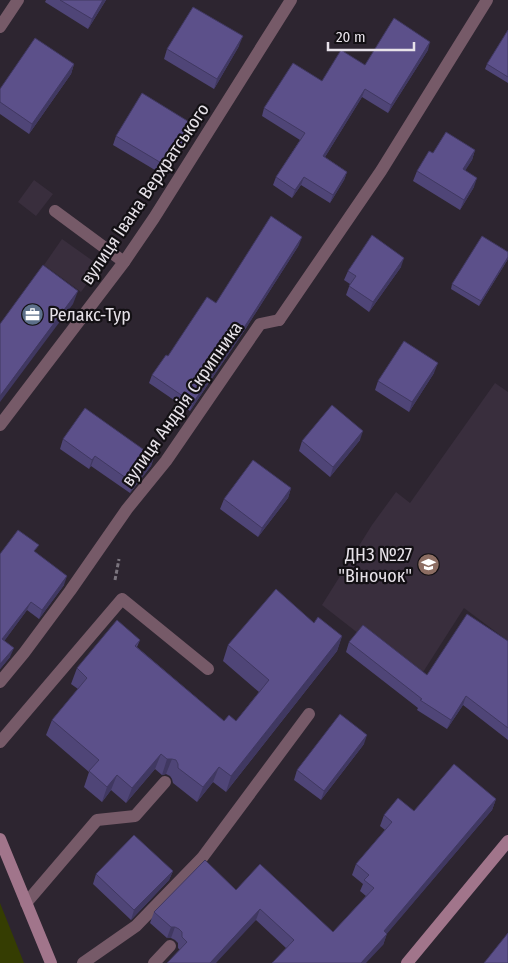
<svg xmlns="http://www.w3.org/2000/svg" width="508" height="963" viewBox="0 0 508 963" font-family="'Fira Sans Condensed',sans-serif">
<rect width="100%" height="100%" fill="#2d2530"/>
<!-- built -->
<path fill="#392e3d" d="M34 180 53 194 36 216 18 202Z
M62 239 100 266 81 292 44 265Z
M495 383 508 392V641L464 608 418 680 322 605 372 525 396 492 410 503Z"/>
<!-- green -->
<path fill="#353d02" d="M0 903 24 963H0Z"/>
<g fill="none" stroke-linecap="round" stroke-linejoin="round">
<!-- path -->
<path stroke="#7b757e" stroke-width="3" stroke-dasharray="4 2.5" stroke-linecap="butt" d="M115 580 119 559"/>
<!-- lane -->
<path stroke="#765a68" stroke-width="12" d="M55 211 124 262
M0 682 24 653 70 591 127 509 166 461 260 324 279 320
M0 742 122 599 208 669
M26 903 97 820 135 816 165 782
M83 963 136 926 202 858 309 714
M154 963 170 946"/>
<!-- street -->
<path stroke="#765a68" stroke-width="12" d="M0 27 18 0
M279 320 381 171 487 0
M0 425 124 262 154 218 291 0"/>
<!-- secondary -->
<path stroke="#a1758b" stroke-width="12" d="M0 839 51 963
M407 963 508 841"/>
</g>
<!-- wall -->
<path fill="#4f4577" d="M46 0H106L88 29 45 2Z
M508 30V83L485 69 487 64Z
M239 46 214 89 164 59 167 49Z
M428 50 388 113 362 97 325 157 347 172 344 180 330 203 301 185 292 198 273 185 276 177 300 140 262 116 264 108 322 81 365 65Z
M74 64 71 74 29 134 0 114V89Z
M194 125 190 134 165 176 113 145 116 136Z
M475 150 472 160 465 170 474 187 460 210 413 181 417 171 433 153Z
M299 245 246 328 190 411 149 383 152 375 216 303Z
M508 252V259L479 306 451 289 452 284Z
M401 267 369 312 346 295 350 284 344 280 348 271Z
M434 373 409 412 375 390 378 381Z
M63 439 154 457 151 466 130 493 91 466 89 469 60 449Z
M360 440 330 477 299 451 302 441Z
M291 488 288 498 258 537 220 509 224 499Z
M36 553 64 585 39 619 27 610 4 641 10 657 0 669V554Z
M314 623 342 636 337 651 226 792 213 782 197 802 173 783 172 779 170 776 166 774 162 775 155 769 126 803 111 790 102 802 84 787 89 772 46 735 52 720 78 689 71 684 77 668 140 640 137 647 224 721H236L259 692 223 661 228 645Z
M508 641V740L463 705 447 729 417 710 418 708 346 652 349 642 427 675Z
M364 744 321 800 294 780 297 770Z
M496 799 492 810 387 933 383 945 286 948 256 920 180 950 178 948V943L175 940 171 938H167L150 923 154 912 236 890 333 932 366 896 360 891 363 884 352 875 356 864 385 830 380 826 384 815Z
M173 871 169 880 131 920 93 884 96 874Z"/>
<!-- shaded-wall -->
<path fill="#403861" d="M103 0H106L88 29 92 19Z
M243 36 239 46 214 89 217 79Z
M430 42 428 50 388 113 391 105Z
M74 64 71 74 29 134 32 124Z
M365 89 362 97 320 165 323 156Z
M194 125 190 134 165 176 168 167Z
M475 150 472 160 460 179 463 169Z
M347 172 344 180 330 203 333 195Z
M304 177 301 185 292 198 295 190Z
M477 178 474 187 460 210 464 200Z
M302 237 299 245 246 328 190 411 193 403Z
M508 257V259L479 306 481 301Z
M404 258 401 267 369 312 373 302Z
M78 291 73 304 0 402V396Z
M438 363 434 373 409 412 412 402Z
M363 431 360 440 330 477 333 467Z
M95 456 91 466 89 469 92 460Z
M154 457 151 466 130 493 133 483Z
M291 488 288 498 258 537 262 528Z
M67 576 64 585 39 619 42 610Z
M31 602 27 610 0 647 2 639Z
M342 636 337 651 226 792 231 776Z
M14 648 10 657 0 669V664Z
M466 696 463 705 447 729 451 720Z
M367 735 364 744 321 800 324 791Z
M161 754 155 769 126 803 132 788Z
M167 759H172L166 774 162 775Z
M219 767 213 782 197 802 203 787Z
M117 775 111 790 102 802 107 787Z
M496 799 492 810 380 942 384 931Z
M173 871 169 880 131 920 134 910Z
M260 909 256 920 216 963H210Z
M171 927H175L171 938H167Z
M387 934 383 945 366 963H361Z"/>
<!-- building -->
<path fill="#5c508a" stroke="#403861" d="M60 0H103L92 19Z
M193 7 243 36 217 79 167 49Z
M394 18 430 42 391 105 365 89 323 156 347 172 333 195 304 177 295 190 276 177 305 133 264 108 293 63 322 81 341 50 365 65Z
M508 30V77L487 64Z
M35 38 74 64 32 124 0 102V89Z
M142 93 194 125 168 167 116 136Z
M446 132 475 150 463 169 477 178 464 200 417 171 429 151 433 153Z
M271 216 302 237 249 320 193 403 152 375 166 355 168 356 207 297 216 303Z
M372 235 404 258 373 302 349 286 356 276 348 271Z
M482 236 508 252V257L481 301 452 284Z
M43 265 78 291 0 396V324Z
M404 341 438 363 412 402 378 381Z
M332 405 363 431 333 467 302 441Z
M85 408 154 457 133 483 95 456 92 460 63 439Z
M253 460 291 488 262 528 224 499Z
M18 530 39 545 34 551 67 576 42 610 31 602 2 639 14 648 0 664V554Z
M276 589 314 623 318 617 342 636 231 776 219 767 203 787 178 768V764L176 760 172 759H167L161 754 132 788 117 775 107 787 89 771 99 760 52 720 87 678 77 668 117 620 140 640 135 646 224 721 229 715 236 721 269 680 228 645Z
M467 614 508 641V728L466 696 451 720 420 700 422 699 349 642 363 625 427 675Z
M340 714 367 735 324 791 297 770Z
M454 764 496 799 384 931 387 934 361 963H272L294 940 260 909 210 963H167L187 942 182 937V932L179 929 175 927H171L154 912 205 860 236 890 260 864 333 932 374 888 364 880 369 875 356 864 392 822 384 815 398 798 414 811Z
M134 835 173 871 134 910 96 874Z
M508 933V963H484Z"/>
<!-- icons -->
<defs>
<symbol id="office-disc" viewBox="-11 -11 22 22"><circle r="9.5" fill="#5c6f8a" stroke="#131014"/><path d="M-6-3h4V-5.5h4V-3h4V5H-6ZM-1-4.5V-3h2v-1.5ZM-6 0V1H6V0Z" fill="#fff"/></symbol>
<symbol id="school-disc" viewBox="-11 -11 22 22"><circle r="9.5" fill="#8d6e63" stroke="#131014"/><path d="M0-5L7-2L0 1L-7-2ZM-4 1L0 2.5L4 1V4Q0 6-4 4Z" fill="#fff"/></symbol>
</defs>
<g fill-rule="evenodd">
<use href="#office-disc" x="20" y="302" width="25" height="25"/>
<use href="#school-disc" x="416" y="552" width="25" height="25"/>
</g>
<g text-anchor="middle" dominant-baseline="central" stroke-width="4.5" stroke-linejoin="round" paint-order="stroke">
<!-- street labels -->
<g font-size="18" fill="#e7e2e9" stroke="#131014">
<text transform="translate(145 194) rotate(-56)">вулиця Івана Верхратського</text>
<text transform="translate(182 404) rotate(-55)">вулиця Андрія Скрипника</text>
</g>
<!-- poi labels -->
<g font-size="18" fill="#e7e2e9" stroke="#131014" text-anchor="start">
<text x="49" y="315">Релакс-Тур</text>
<text x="412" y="555" text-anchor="end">ДНЗ №27<tspan x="412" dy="21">"Віночок"</tspan></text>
</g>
</g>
<!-- scale -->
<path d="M328 42v8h86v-8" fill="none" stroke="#e7e2e9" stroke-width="2.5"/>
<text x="336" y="42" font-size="15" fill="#e7e2e9" stroke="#131014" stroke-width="4" paint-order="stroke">20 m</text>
</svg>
